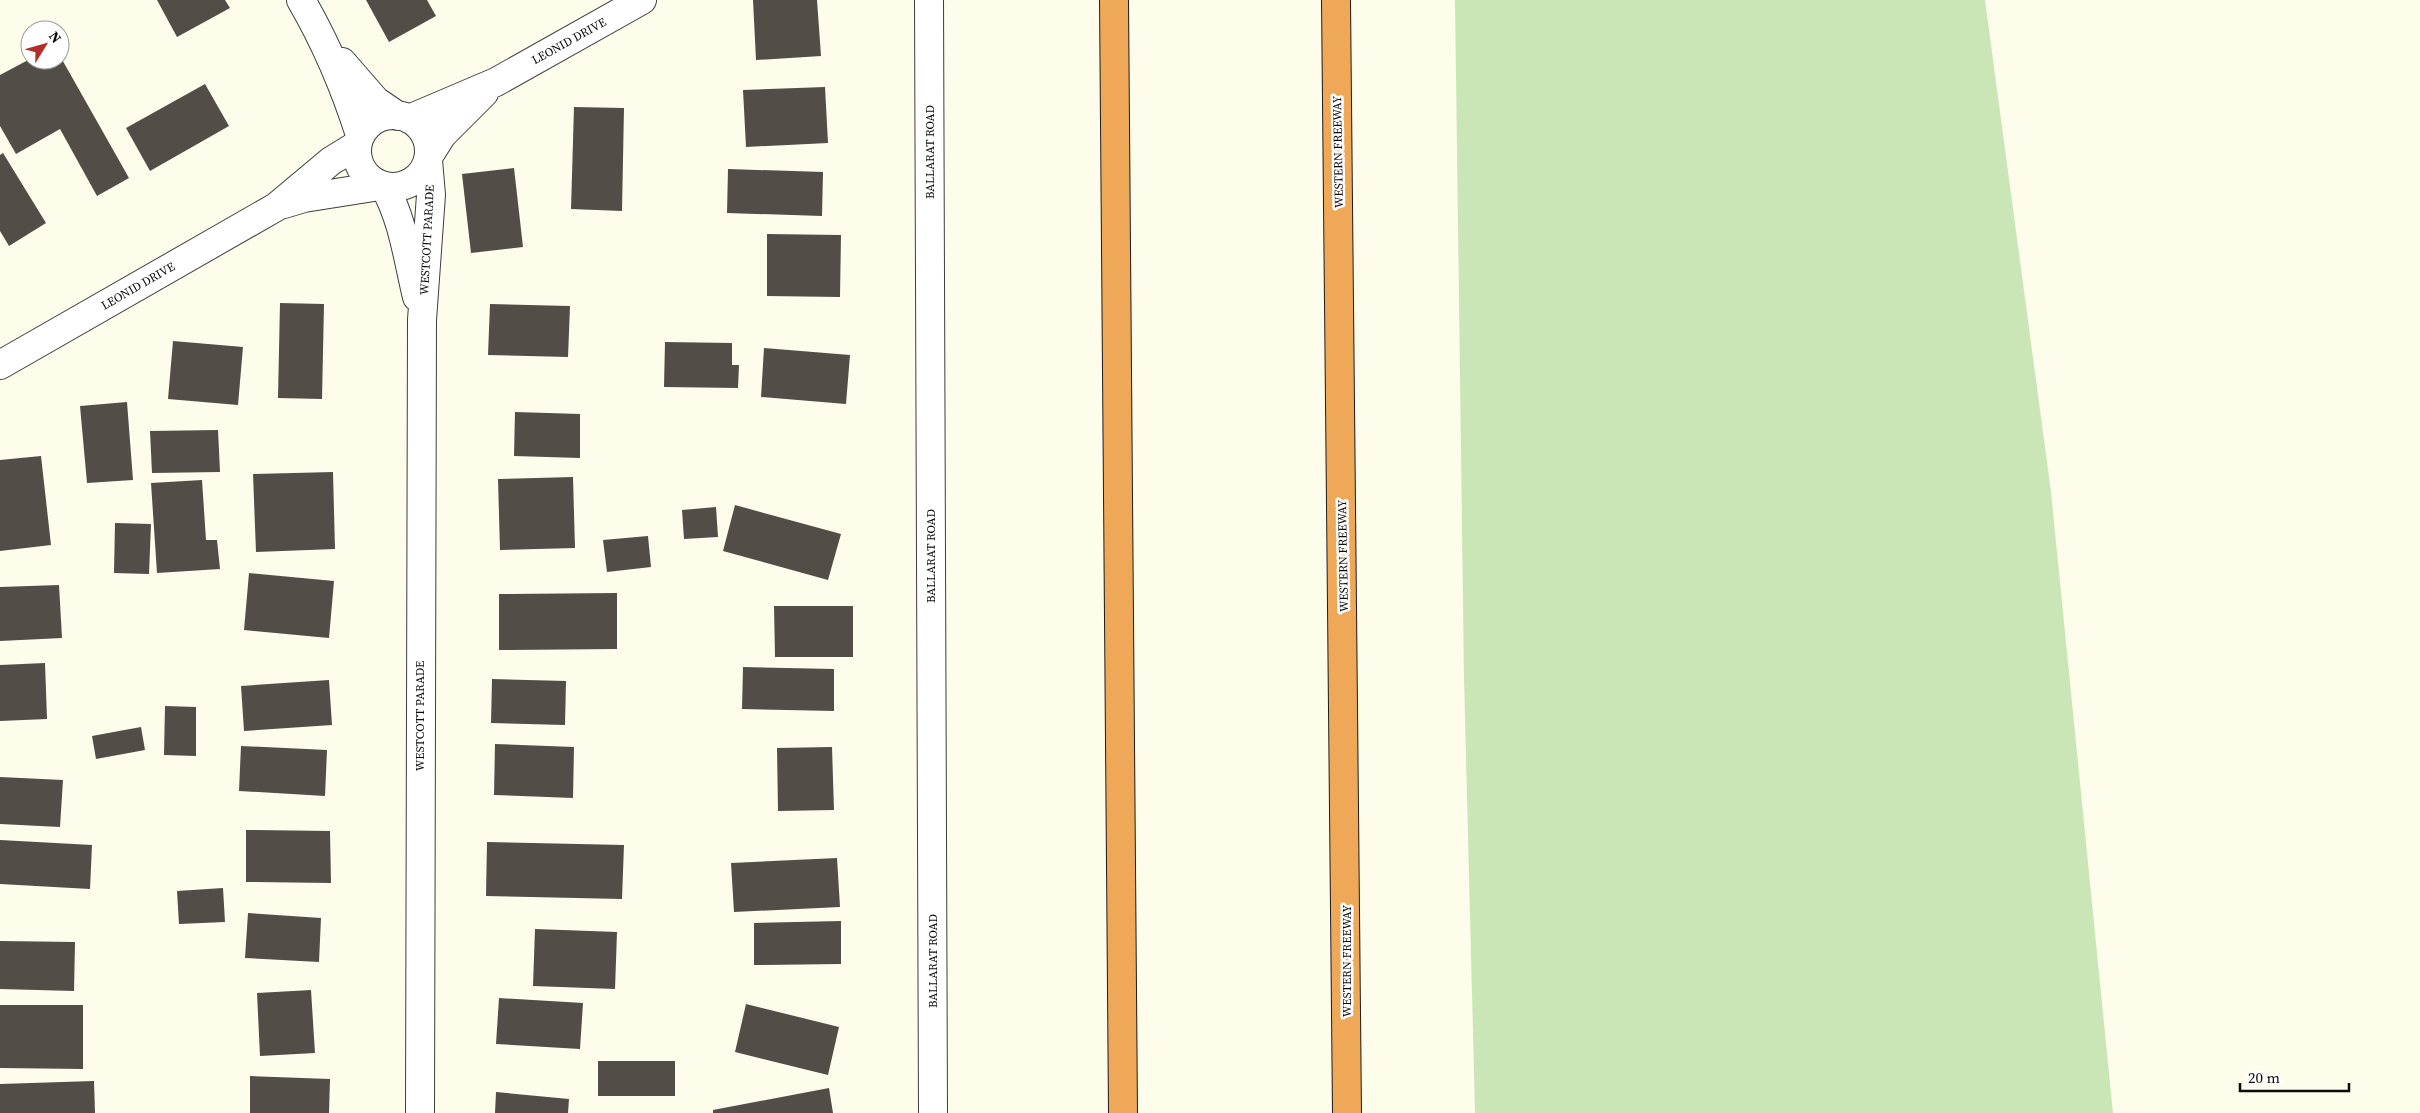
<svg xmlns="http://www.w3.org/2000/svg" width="2420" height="1113" viewBox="0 0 2420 1113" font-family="'Source Serif 4',serif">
<rect width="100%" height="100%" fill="#fefcea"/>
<!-- green -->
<path fill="#cbe6b6" d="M1455 0H1985L2051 492 2113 1113H1475L1464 678Z"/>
<!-- building -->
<path fill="#534d48" d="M157 0H225L230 8 177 37Z
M366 0H427L436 16 389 42Z
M753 0H817L821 56 756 60Z
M60 56 129 178 97 196 60 129 16 154 0 126V75L30 59 60 60Z
M205 84 229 126 150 171 126 128Z
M825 87 828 143 746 147 743 90Z
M574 107 624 108 622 211 571 209Z
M3 153 46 223 9 246 0 231V155Z
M514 168 523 247 471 253 462 174Z
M728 169 823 172 822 216 727 213Z
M767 234 841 235 840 297 767 296Z
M280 303 324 304 322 399 278 398Z
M490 304 570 306 568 357 488 355Z
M173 341 243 347 238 405 168 399Z
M665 342 732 343V365H739L738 388 664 387Z
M764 348 850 355 846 404 761 397Z
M127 402 133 480 87 483 80 406Z
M515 412 580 414V458L514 456Z
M218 430 220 472 152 473 150 431Z
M41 456 51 545 0 551V460Z
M333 472 335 549 256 552 253 474Z
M573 477 575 548 500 550 498 479Z
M202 480 206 540H217L220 569 157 573 151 483Z
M735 505 841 534 828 580 723 551Z
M716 507 718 537 684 539 682 510Z
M115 523 151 524 149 574 114 573Z
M648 536 651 567 607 572 603 540Z
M249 573 334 581 329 638 244 630Z
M59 585 62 638 0 641V587Z
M617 593V649L499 650V594Z
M774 606H853V657H775Z
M45 663 47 719 0 721V665Z
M743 667 834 669V711L742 709Z
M492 679 566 681 565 725 491 723Z
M329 680 332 725 244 731 241 686Z
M165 706 196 707V756L164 755Z
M141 727 145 750 96 759 92 736Z
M495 744 574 747 573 798 494 795Z
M241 746 327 750 325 796 239 791Z
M832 747 834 810 778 811 777 748Z
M0 777 63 780 60 827 0 824Z
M246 830 330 831 331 883 246 882Z
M0 840 92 845 90 889 0 884Z
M487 842 624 845 622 899 486 896Z
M837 858 840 907 734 912 731 863Z
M223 888 225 922 179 924 177 891Z
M248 913 321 918 319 962 245 958Z
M841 921V964L754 965V923Z
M535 929 617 932 615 989 533 986Z
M0 941 75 942 74 991 0 989Z
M311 990 315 1053 260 1056 257 993Z
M499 998 583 1003 580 1049 496 1044Z
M746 1004 839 1027 828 1075 735 1052Z
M0 1005H83V1069L0 1068Z
M598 1061H675V1096H598Z
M250 1076 330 1079 329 1113H250Z
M94 1081 95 1113H0V1084Z
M829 1088 833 1113H713V1110Z
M496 1092 569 1099 568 1113H495Z"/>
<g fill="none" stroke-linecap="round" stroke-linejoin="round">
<defs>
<path id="street" d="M301 0C326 43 345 88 360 135
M929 0 933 1113
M342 62 376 101 398 116
M357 151a36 36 0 1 1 72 0a36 36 0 1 1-72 0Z
M409 119 496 82 642 0
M430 154 442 135 484 93
M384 186C403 219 408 260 417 297
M284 204 304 198 380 186
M0 365 276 207 331 161 357 145
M420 1113 422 320 431 195 428 160"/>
<path id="highway" d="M1114 0 1123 1113
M1336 0 1347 1113"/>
</defs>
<!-- street casing -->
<use href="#street" stroke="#3e3e3e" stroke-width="30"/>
<!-- highway casing -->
<use href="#highway" stroke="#1c1c1c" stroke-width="30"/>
<!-- street -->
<use href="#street" stroke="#fff" stroke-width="28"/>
<!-- highway -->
<use href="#highway" stroke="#eea858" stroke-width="28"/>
</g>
<g text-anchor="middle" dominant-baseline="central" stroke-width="5" stroke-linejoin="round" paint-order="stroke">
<!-- street labels -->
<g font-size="12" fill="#0b0b0b" stroke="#fff">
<text transform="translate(569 41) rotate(-29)">LEONID DRIVE</text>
<text transform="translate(930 152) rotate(-90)">BALLARAT ROAD</text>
<text transform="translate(1338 152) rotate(-91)">WESTERN FREEWAY</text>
<text transform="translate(427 240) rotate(-87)">WESTCOTT PARADE</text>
<text transform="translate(138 286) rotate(-30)">LEONID DRIVE</text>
<text transform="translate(931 556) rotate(-90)">BALLARAT ROAD</text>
<text transform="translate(1343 556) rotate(-91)">WESTERN FREEWAY</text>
<text transform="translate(420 716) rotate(-90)">WESTCOTT PARADE</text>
<text transform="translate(933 961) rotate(-90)">BALLARAT ROAD</text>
<text transform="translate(1347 961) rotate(-90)">WESTERN FREEWAY</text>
</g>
</g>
<!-- north arrow -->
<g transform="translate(45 45) rotate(53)"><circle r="24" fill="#ffffff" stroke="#9d9d9d"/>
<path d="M0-4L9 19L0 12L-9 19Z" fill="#b52d29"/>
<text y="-8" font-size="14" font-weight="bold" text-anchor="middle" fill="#0b0b0b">N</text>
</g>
<!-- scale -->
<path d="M2240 1083v8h109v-8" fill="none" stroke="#0b0b0b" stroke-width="2.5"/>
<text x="2248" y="1083" font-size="15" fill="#0b0b0b" stroke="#ffffff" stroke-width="4" paint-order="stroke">20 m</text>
</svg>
